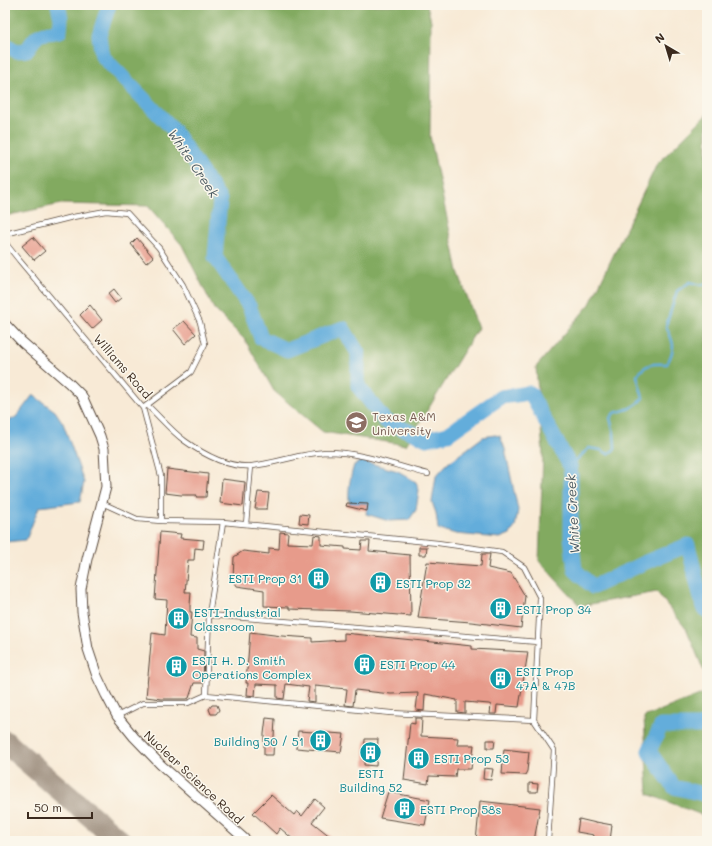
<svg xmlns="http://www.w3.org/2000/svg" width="712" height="846" viewBox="0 0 712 846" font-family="Mali,sans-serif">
<rect width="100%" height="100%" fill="#fbf7ec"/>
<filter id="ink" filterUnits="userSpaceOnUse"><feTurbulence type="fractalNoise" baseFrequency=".025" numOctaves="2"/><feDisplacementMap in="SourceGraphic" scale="8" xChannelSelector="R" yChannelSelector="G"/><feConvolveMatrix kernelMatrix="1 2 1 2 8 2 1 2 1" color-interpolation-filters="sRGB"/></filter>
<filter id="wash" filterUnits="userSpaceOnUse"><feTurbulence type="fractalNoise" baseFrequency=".012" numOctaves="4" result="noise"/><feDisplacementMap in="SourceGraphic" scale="16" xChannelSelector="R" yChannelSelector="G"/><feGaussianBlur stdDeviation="0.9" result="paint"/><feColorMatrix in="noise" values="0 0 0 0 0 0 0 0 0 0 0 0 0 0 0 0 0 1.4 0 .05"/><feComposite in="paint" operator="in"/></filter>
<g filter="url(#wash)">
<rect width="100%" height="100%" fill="#f8ead6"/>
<!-- forest -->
<path fill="#82aa60" stroke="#5e6a3f" d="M5 5H427L431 21 430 136 458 271 478 328 406 445 323 432 274 391 245 340 214 309 182 245 148 206 61 204 5 216Z
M707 114V679L687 630 657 592 580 606 539 561 543 454 536 367 590 304 657 164Z
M707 692V817L648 794 644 717Z"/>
<!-- water -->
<path fill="#63addb" stroke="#4f6c7c" d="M33 395 55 411 63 423 84 482 80 502 39 507 26 540 5 542V423L16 417Z
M495 435 500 436 505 449 518 510 515 527 510 534 500 538 456 534 438 529 436 513 432 502 436 476 447 464 483 437Z
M362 461 398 471 416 482 419 490 416 510 409 520 389 521 366 514 368 504 360 503 359 509 350 506C347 493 350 478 354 465Z"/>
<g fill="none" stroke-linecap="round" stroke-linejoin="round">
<!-- stream -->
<path stroke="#63addb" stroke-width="2.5" d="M570 466 589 448 601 450 608 454 615 449 614 433 610 418 614 413C626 410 634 408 643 398L637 376C645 363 654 363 667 364 676 347 674 343 666 326L677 291 690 282 701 285 707 283"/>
<!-- river -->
<path stroke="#63addb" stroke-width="15" d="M109 5 99 35 102 56 172 128 220 200 215 257 249 306 261 338 287 350 343 328 358 353V386L385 421 427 439 448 434 501 397 530 393 570 466 571 475V536L575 570 593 587 646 562 688 545 703 607 707 611
M5 44 16 51 27 50C40 29 39 36 60 31L61 18 58 5
M707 724 698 726H661L649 751 674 787 707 795"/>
<!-- taxiway -->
<path stroke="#9a8a7a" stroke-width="23" d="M5 742 120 841"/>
</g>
<g id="blocks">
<!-- building -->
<path fill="#e79b8b" d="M33 237 45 251 34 260 22 246Z
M137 238 153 257 146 263 131 244Z
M114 289 121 298 115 303 108 294Z
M90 305 102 320 92 329 80 315Z
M184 321 196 334 185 344 173 329Z
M167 469 208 474 206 497H196L197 495H181L165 493Z
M222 479 245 482 243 506 220 503Z
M258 492 269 493 267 509H255Z
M347 503 368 504 367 511 346 506Z
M300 514 309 515 308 524 299 523Z
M160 532 181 534 180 538 204 540 203 549 195 548 194 560H188L185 592H191L190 605V612H192L190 637 197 638V649L204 651 203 683H194L189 698 187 699H161L146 697 152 633 165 635 167 600 155 599Z
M280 532 288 533 287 543 313 544 314 535 321 536V545L345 547V549L361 550 362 541H370L369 551 410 555 411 616 350 611 289 609V607L264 606V590L237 586 233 579 234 557 243 551 269 554V548L279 549Z
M419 547H427L426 555H419Z
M482 554H490L488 568 511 573 525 596 521 628 471 622 418 618 427 562 481 566Z
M250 632 282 636 312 638V642L344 640V633L472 646V649L528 652 519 707 497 705 496 714H490L491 705 489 704 465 702V713L457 712V700L425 694 424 711 416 710 418 693 391 694 355 690 353 706 345 705 347 689 315 686V702L307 701 309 687 286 684 284 699 277 698V685L256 684 255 696 247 695 248 683H246Z
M212 705H217L219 710 216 714H211L209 709Z
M266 718 275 719 273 755H264V734Z
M415 718H422L421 736 458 738 457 745H474L471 769H456L455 777 429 776 428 784 404 780 410 723 415 724Z
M298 731 344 734 341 752 296 748Z
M365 739H378L376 766 364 765Z
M487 740H495L494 748H487Z
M504 749 529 752 527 771 525 775 502 774Z
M484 768 493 769 491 780 483 779Z
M529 783 538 784 537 792H529Z
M388 792 430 800 425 825 380 818Z
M271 795 294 815 297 811 302 816 315 799 324 807 312 822 336 841H295L280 828 276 834 253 813Z
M480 801 540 808 534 841H476Z
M579 819 596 823V822L612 825 610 841H593L594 835 577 832Z"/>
</g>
</g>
<g filter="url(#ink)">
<use href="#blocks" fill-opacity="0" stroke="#57473a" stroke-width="1"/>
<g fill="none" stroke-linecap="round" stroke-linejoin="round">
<defs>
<path id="lane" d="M5 234 73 217 106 211 127 213 159 248 183 285 200 322 205 344 191 372 143 408 19 260 7 245 5 240
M147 405C160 417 171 431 185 441 203 454 229 468 252 466 278 463 301 453 327 452 362 452 395 466 428 474
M143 408 161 476V521
M102 503 137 519 161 521 223 522 438 543 502 552 524 567 540 598 534 720 391 713 206 695 188 703H143L117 716
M246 524 251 466
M209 615 538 642
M206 695 209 615 223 522
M534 720 554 750 548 841"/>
<path id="street" d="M5 324 22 342 69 383 82 396 100 436 104 449 106 487 87 559 81 589 82 612 88 649 97 676 106 695 117 716 134 737 161 765 247 841"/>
</defs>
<!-- lane casing -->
<use href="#lane" stroke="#57473a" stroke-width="6"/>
<!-- street casing -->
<use href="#street" stroke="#57473a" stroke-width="11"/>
<!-- lane -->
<use href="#lane" stroke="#fff" stroke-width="4.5"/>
<!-- street -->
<use href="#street" stroke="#fff" stroke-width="9"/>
</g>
</g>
<!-- icons -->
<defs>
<symbol id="university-disc" viewBox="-11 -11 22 22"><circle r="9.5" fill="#8d6e63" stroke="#fbf7ec"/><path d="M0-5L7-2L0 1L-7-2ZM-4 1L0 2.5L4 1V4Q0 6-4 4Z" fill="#fff"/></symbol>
<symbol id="building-disc" viewBox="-11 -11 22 22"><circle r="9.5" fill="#0f9aa8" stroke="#fbf7ec"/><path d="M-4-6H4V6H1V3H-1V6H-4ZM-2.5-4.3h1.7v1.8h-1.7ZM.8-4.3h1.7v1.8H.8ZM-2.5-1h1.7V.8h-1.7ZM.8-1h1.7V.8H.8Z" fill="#fff"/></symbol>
</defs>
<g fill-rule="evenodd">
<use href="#university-disc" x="344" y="410" width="25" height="25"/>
<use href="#building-disc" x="306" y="566" width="25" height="25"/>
<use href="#building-disc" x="368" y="570" width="25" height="25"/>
<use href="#building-disc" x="488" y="596" width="25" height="25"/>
<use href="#building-disc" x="166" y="606" width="25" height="25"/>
<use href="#building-disc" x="352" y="652" width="25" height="25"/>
<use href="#building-disc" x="164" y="654" width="25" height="25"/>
<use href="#building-disc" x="488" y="666" width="25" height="25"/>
<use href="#building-disc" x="308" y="728" width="25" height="25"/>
<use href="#building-disc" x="358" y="740" width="25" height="25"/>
<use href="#building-disc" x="406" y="746" width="25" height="25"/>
<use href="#building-disc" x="392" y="796" width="25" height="25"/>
</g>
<g text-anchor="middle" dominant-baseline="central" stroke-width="3" stroke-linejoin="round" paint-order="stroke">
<!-- street labels -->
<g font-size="12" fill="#3b2a1e" stroke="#fbf7ec">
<text transform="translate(123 366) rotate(49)">Williams Road</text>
<text transform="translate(194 777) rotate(43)">Nuclear Science Road</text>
</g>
<!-- education labels -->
<g font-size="12" fill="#785e54" stroke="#fbf7ec" text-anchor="start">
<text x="372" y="416">Texas A&amp;M<tspan x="372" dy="14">University</tspan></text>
</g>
<!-- culture labels -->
<g font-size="12" fill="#0d838f" stroke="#fbf7ec" text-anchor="start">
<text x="302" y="578" text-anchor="end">ESTI Prop 31</text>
<text x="396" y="583">ESTI Prop 32</text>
<text x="516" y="609">ESTI Prop 34</text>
<text x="194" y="612">ESTI Industrial<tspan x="194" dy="14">Classroom</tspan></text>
<text x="192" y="660">ESTI H. D. Smith<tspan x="192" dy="14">Operations Complex</tspan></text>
<text x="380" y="664">ESTI Prop 44</text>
<text x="516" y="671">ESTI Prop<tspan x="516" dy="14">47A &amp; 47B</tspan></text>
<text x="304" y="741" text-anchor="end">Building 50 / 51</text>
<text x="434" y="758">ESTI Prop 53</text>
<text x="371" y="773" text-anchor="middle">ESTI<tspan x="371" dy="14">Building 52</tspan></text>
<text x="420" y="809">ESTI Prop 58s</text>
</g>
<!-- water labels -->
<g font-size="13" font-style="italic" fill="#495860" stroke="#fbf7ec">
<text transform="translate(194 163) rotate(56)">White Creek</text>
<text transform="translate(572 514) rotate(-93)">White Creek</text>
</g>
</g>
<!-- margin -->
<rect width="712" height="846" fill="none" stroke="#fbf7ec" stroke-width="20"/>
<!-- north arrow -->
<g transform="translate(666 46) rotate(322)" stroke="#fbf7ec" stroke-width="3" paint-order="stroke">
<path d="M0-3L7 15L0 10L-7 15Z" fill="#3b2a1e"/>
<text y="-6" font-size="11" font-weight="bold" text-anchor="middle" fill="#3b2a1e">N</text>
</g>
<!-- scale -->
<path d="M28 812v6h64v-6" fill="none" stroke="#3b2a1e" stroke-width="2"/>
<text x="34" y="812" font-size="12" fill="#3b2a1e" stroke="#fbf7ec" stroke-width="3" paint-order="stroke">50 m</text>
</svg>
